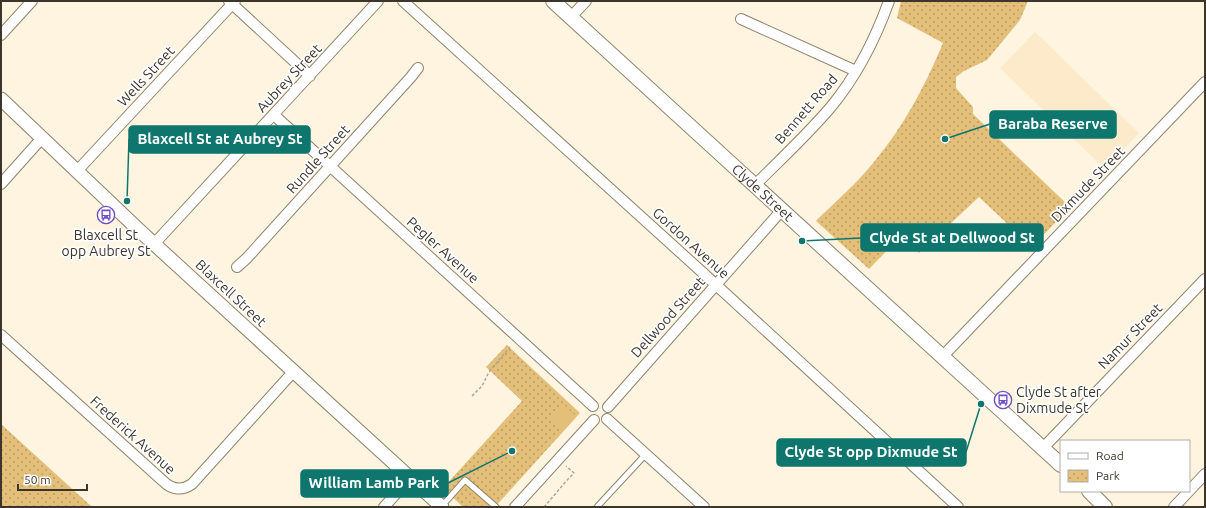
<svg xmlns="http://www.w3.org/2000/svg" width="1206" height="508" viewBox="0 0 1206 508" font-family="Ubuntu,sans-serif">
<defs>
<pattern id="park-dots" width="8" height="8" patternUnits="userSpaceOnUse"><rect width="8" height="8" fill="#e4bf79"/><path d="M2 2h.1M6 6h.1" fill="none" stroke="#ba9c63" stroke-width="1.8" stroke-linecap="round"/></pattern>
</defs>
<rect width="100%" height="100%" fill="#fff4df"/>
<!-- built -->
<path fill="#fceaca" d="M1035 32 1139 133 1105 169 1000 68Z"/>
<!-- park -->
<path fill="url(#park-dots)" d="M901 1H1028L1020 20 987 60 964 71 956 77V88L973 107V114L1070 207 1032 247 979 197 919 253 901 236 869 269 816 221C835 202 857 183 874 162 904 126 925 86 943 43L897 18Z
M507 345 580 413 495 507H463L443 488 522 401 486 367Z
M1 424 92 507H1Z"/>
<!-- pitch -->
<path fill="#e4bf79" d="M563 404 575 415 563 428 551 418Z"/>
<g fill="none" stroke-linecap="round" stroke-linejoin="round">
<defs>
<path id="service" d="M441 507 465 480 496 507
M597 507 646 454"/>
<path id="minor" d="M229 1 310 76
M403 1 702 272 958 507
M571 17 586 1
M741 19 856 71
M1 35 32 1
M274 115 593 406
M77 171 235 1
M1 184 42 138
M755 185C780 160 807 135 830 108 856 77 875 40 889 1
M154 244 378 1
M237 267 247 258 411 77 418 68
M1 335 163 481C172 490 182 491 192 484L293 372
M942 357 1205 82
M608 407 782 210
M607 419 704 507
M1043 448 1205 279
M1189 491 1205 474
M384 507 410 478
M515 507 594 420
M1174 507 1189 491"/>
<path id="tertiary" d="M1 99 141 232 442 507"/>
<g id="secondary">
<path id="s1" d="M553 1 1061 465"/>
<path d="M1089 491 1105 507"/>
</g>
</defs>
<!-- service casing -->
<use href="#service" stroke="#8f836c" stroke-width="7"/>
<!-- minor casing -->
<use href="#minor" stroke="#8f836c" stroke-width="12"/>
<!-- tertiary casing -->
<use href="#tertiary" stroke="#8f836c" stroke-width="15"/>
<!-- secondary casing -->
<use href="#secondary" stroke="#8f836c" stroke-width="16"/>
<!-- path -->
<path stroke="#aea695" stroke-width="1.5" stroke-dasharray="3 2" stroke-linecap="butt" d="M472 396 482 386 489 372 510 347
M544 507C554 496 563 484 574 473L566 466"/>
<!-- service -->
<use href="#service" stroke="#fff" stroke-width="5"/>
<!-- minor -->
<use href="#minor" stroke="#fff" stroke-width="10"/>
<!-- tertiary -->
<use href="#tertiary" stroke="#fff" stroke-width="13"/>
<!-- secondary -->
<use href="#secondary" stroke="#fff" stroke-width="14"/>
</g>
<!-- icons -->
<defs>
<symbol id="bus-ring" viewBox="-11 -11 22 22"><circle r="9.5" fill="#fff" stroke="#714ec7" stroke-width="1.5"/><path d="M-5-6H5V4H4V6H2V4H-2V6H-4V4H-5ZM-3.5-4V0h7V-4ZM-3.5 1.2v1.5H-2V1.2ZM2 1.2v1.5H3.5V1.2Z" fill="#714ec7"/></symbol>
</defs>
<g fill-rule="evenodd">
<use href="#bus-ring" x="96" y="205" width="20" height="20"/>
<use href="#bus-ring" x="993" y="390" width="20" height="20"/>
</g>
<g text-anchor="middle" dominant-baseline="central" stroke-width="3.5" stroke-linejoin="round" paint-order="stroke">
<!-- street labels -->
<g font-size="14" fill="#3b352b" stroke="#fff">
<text transform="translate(146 76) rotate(-47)">Wells Street</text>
<text transform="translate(289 78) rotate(-47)">Aubrey Street</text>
<text transform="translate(806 109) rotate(-49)">Bennett Road</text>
<text transform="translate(318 159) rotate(-48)">Rundle Street</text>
<text transform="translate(1088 184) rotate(-46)">Dixmude Street</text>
<text stroke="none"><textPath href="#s1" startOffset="284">Clyde Street</textPath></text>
<text transform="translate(691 243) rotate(42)">Gordon Avenue</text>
<text transform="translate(443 250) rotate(42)">Pegler Avenue</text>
<text transform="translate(231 293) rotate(43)">Blaxcell Street</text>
<text transform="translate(668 317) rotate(-48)">Dellwood Street</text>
<text transform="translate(1130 336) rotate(-46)">Namur Street</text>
<text transform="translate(133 435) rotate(42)">Frederick Avenue</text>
</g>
<!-- poi labels -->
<g font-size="14" fill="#3b352b" stroke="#fff">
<text x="106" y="235">Blaxcell St<tspan x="106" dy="16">opp Aubrey St</tspan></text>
<text x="1016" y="392" text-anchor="start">Clyde St after<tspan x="1016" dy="16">Dixmude St</tspan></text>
</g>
</g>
<!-- callouts -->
<path fill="none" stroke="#0f766e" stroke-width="1.5" d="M945 139L990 124M127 201L129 139M802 241L861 238M981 404L966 452M512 451L448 483"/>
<g fill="#0f766e" stroke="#fff" stroke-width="1.5">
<circle cx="945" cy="139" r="4"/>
<circle cx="127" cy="201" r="4"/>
<circle cx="802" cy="241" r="4"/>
<circle cx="981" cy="404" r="4"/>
<circle cx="512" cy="451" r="4"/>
</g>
<g fill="#0f766e" stroke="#0f766e" stroke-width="1.5">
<rect x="990" y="111" width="126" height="27" rx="4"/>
<rect x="129" y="126" width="181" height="27" rx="4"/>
<rect x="861" y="224" width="182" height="27" rx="4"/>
<rect x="777" y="439" width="189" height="27" rx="4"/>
<rect x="301" y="470" width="147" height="27" rx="4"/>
</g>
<g font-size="15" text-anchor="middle" font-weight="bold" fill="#fff">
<text x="1053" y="129">Baraba Reserve</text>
<text x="220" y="144">Blaxcell St at Aubrey St</text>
<text x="952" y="243">Clyde St at Dellwood St</text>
<text x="871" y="457">Clyde St opp Dixmude St</text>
<text x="374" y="488">William Lamb Park</text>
</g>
<!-- border -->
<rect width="1206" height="508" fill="none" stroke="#3b352b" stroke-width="4"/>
<!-- legend -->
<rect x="1060" y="440" width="130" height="52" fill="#ffffff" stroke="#b1aeaa"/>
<rect x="1068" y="453" width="20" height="6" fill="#ffffff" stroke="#b1aeaa"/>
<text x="1096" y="460" font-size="12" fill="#3b352b">Road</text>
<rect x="1068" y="470" width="20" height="12" fill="url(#park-dots)" stroke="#b1aeaa"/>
<text x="1096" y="480" font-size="12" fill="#3b352b">Park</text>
<!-- scale -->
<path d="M18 484v6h69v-6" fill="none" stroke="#3b352b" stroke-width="2"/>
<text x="24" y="484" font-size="12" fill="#3b352b" stroke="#ffffff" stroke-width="3" paint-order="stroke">50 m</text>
</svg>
